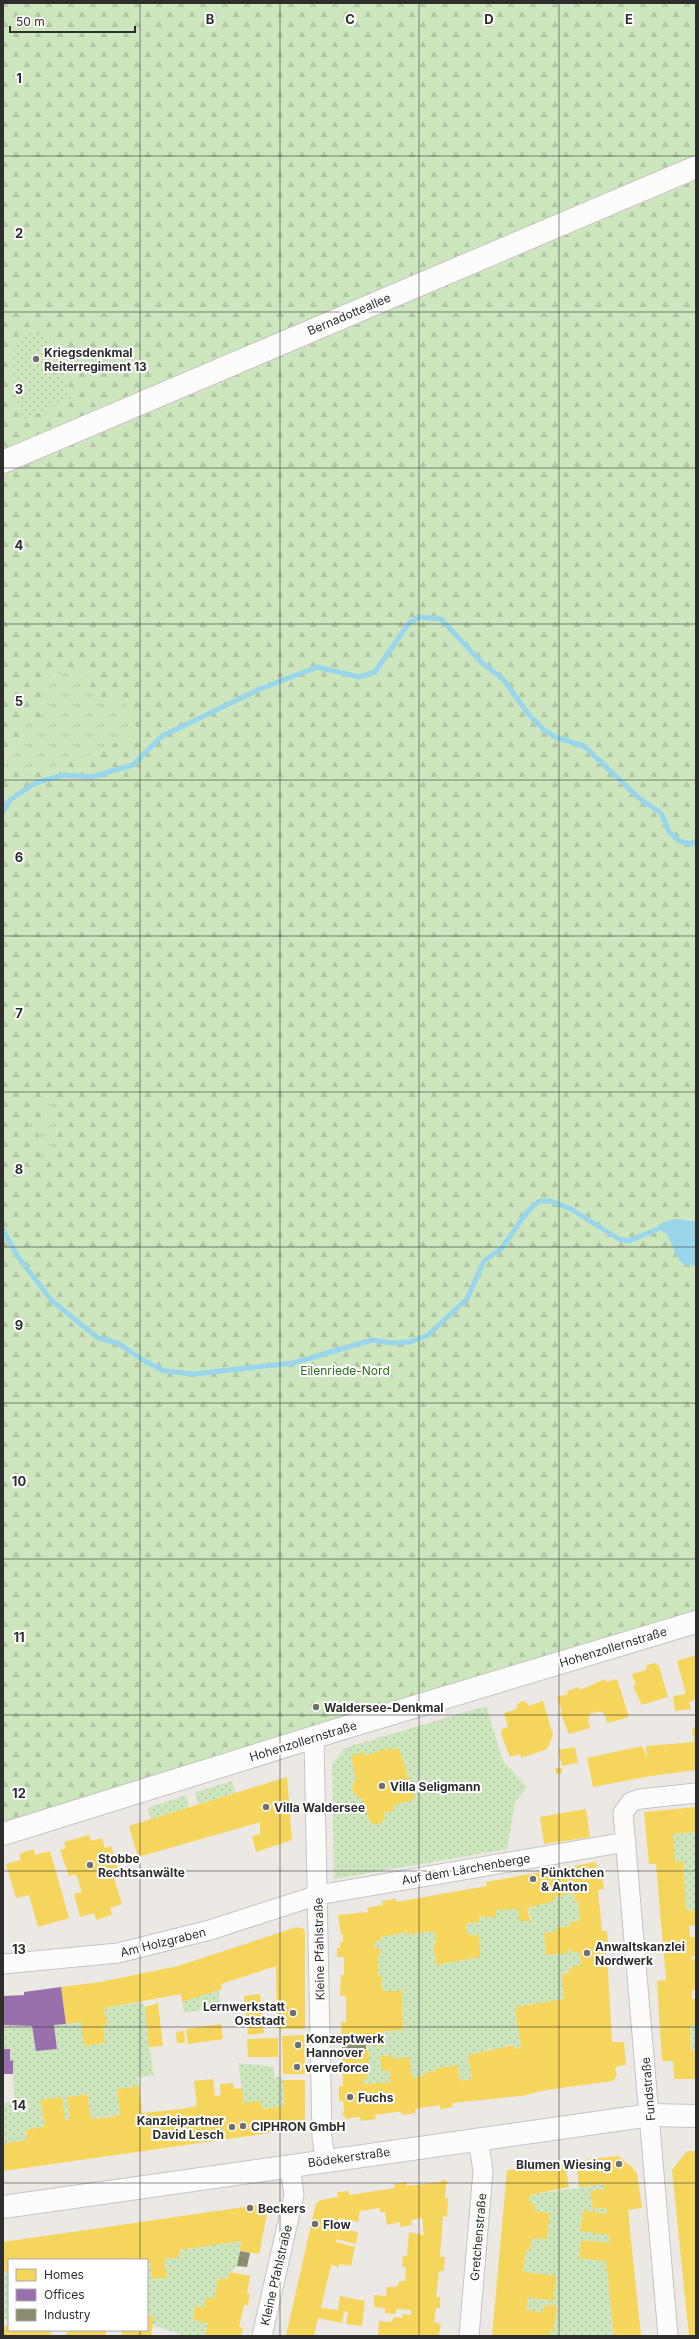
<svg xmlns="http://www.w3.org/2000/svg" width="699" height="2339" viewBox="0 0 699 2339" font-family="Inter,sans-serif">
<defs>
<pattern id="grass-dots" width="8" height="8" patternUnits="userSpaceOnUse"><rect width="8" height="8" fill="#cee6be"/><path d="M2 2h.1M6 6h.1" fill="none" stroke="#b1c6a4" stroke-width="1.8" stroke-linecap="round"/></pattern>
<pattern id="forest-firs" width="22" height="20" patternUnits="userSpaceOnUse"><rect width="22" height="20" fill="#cee6be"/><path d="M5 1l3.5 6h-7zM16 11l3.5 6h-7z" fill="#b1c6a4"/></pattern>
<pattern id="park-tufts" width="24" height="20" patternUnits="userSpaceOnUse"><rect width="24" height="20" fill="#cee6be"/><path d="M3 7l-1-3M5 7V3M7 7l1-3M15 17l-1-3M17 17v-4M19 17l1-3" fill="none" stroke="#b1c6a4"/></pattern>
</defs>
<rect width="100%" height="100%" fill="#ece8e4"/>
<!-- grass -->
<path fill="url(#grass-dots)" d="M33 331 48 336 55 343 72 398 22 421C14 394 0 332 33 331Z
M486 1706 503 1761 527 1787 515 1802 507 1849 334 1879 332 1765 344 1748Z
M232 1781 235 1793 198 1804 195 1792Z
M186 1795 189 1807 151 1819 147 1808Z
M696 1832V1910L686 1911 683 1861 675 1862 673 1834Z
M574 1893 575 1901H578L580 1921 569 1922 570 1926 556 1928V1932L544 1933 546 1955 560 1954V1950L571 1949 573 1953 580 1952 581 1965 562 1974 564 1999 515 2007 521 2048 515 2049 514 2045 503 2046V2049H488V2052L473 2053V2055H468L472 2079 460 2081 457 2065 435 2069V2071L423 2073 424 2076 412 2078 409 2057 392 2059 391 2055 380 2056 389 2070 391 2082 363 2084V2080L367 2079V2072L369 2071 367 2045 382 2046V2037L380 2036 385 2031 403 2030 402 1991H384L381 1986 382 1976H378V1956H380V1948H374V1942L381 1940V1937L408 1932 409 1935 432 1931 435 1934 436 1942 433 1946 437 1965 479 1957V1934L471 1936 467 1932 466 1926C476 1917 484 1917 496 1917V1910L519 1909V1921H531L530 1913 527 1910C538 1899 558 1896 574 1893Z
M219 1990 220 2007 184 2013 182 2002Z
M142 2002 145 2007 149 2047 154 2075 137 2078 139 2086 117 2089 120 2115 91 2119 87 2094 67 2097 70 2119 65 2120 40 2101 45 2126 26 2130 27 2140 3 2144V2103L14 2102 13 2061H10L3 2049V2025L32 2026 36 2051 57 2049 54 2025 81 2022 107 2025 104 2008Z
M696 2025V2050H691L690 2026Z
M238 2063 274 2067V2077H279L283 2080 284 2106 262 2109 244 2103Z
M604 2184 605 2189 590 2191 593 2209 606 2208 607 2214 583 2211 580 2230 609 2235 610 2243 581 2240 579 2257 606 2261 614 2336H550L551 2330H554L557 2306 544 2305 543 2312 526 2310 528 2297 553 2301 523 2272 526 2250H530L532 2238 547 2239 550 2213 535 2211V2204L529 2203 530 2195Z
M241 2241 237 2266 230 2272 228 2279 223 2278 218 2280 214 2299 204 2308 195 2306 193 2320 208 2323 205 2336H185L153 2325V2323L147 2321V2262H150L153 2279 167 2278 164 2259 180 2257 179 2250Z
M9 2271V2319H3V2272Z"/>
<!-- forest -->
<path fill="url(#forest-firs)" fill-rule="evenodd" d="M3 3H696V1221L689 1219 667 1234 685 1265 696 1266V1622L3 1834V769L41 770 125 703 101 699 88 689V678L55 674 42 691 44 709 41 717 22 726 19 746 7 753 3 762ZM33 331 48 336 55 343 72 398 22 420C14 394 0 332 33 331ZM36 1098 62 1099 56 1120 57 1156 42 1157 38 1132 29 1117H45L46 1110Z"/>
<!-- park -->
<path fill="url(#park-tufts)" d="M82 667 88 678V689L101 699 125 703 138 732 89 755 41 770 3 769C3 756 9 752 19 746L22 726 31 717H41L44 709 42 691C54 675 62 668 82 667Z
M36 1098 62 1099 56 1120 57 1156 42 1158 38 1132 28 1126 29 1117H45L46 1110Z"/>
<!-- water -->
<path fill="#99d6ec" d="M674 1219 696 1221V1266L685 1265 679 1260 667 1234 658 1229 659 1224Z"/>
<!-- homes -->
<path fill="#f6d55c" d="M696 1655V1700L689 1702 691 1709 675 1711 673 1696 686 1694 677 1661Z
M655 1663 659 1666 668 1697 642 1705 633 1686 636 1685 632 1674 646 1670 647 1665Z
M605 1679 606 1682 617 1679 629 1717 607 1723 605 1715 600 1711 590 1714 588 1720 590 1728 569 1734 560 1712H562L557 1697 568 1694 567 1691 579 1687 580 1690Z
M521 1701 526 1702 529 1706 543 1701 553 1735 547 1749 521 1758 520 1754 510 1757 501 1734 502 1729 508 1727 504 1713 517 1709V1705Z
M696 1727V1770L650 1776 593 1787 587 1758 642 1746 647 1758 646 1746 694 1742 692 1728Z
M391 1747 392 1750 399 1748 415 1799 393 1806 394 1810 383 1813 385 1817 382 1822 375 1825 370 1822 362 1799 354 1794 352 1788 356 1779 351 1756 364 1752V1756Z
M575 1747 578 1763 562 1766 558 1750Z
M555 1768H562V1773L556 1774Z
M287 1777 292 1840 256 1852 252 1836 260 1834V1822L138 1857 129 1826Z
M696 1807V1832L673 1834 675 1862 683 1861 686 1911 696 1910V1925L689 1926 690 1937H696V1956L691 1957 692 1960 696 1959V1990H692V1999H696V2025L690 2026V2031L691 2050H696V2079H674L673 2061H662L657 1981 666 1980 656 1864H649L644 1812Z
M586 1809 590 1837 544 1844 540 1817Z
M89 1835 91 1841 102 1838 105 1848 111 1846 120 1876 114 1878 122 1904 110 1908 112 1915 96 1920 94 1913 80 1917 74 1894 82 1892 76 1874 69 1876 60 1850 66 1848 64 1842Z
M34 1849 35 1855 50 1851 69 1918 38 1927 29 1895 16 1898 6 1864 21 1860 19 1854Z
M596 1862 597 1877H602L604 1889 598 1890 602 1931H607L608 1943H603L608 1971 612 2042H624L626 2065 617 2066 615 2069 617 2075 613 2081 546 2090 521 2096 452 2103 453 2107 440 2109V2105L415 2109 416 2113 402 2115 401 2111 396 2112 375 2115 376 2119 361 2121 360 2117 350 2118 348 2120 342 2114 344 2112 343 2101H339V2086H343L342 2053H353V2049H366L369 2053V2072H367V2079L363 2080V2084L391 2082 389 2070 382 2071 380 2056 392 2055V2059L409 2057 412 2078 424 2076 423 2073 435 2071V2069L457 2065 460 2081 472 2079 468 2055 514 2045 515 2049 521 2048 515 2007 564 1999 562 1974 567 1973 574 1966 581 1965 580 1952 573 1953 571 1949 568 1950 569 1953 546 1955 544 1933 556 1932V1928L570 1926 569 1922 580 1921 578 1901H575L574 1893 554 1897V1900L548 1903 530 1907 527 1910 531 1921H519V1909L496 1910V1917H479V1922L469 1923 466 1926 467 1932 471 1936 479 1934 480 1957 437 1965 433 1946 436 1942 435 1934 432 1931 408 1935V1932L381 1937V1940L374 1942V1948H380V1956H378V1976H382L381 1986 384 1991H402L403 2030 385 2031 380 2036H382V2046L342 2043 341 2022H346V1996H340L341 1975H344V1957H337V1948H340V1942H343V1934H341L338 1915 368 1912 367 1908 383 1905 382 1901 396 1899V1902L487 1886 486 1882Z
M297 1927 304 1929 305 1933V2029H277L276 1966 221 1984 222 1989 182 2002 181 1994 104 2008 107 2025 103 2026 105 2043 84 2046 81 2022 66 2024 61 1987 100 1982 178 1966Z
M260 1994 264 2033 248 2035 244 1996Z
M158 2003 163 2046 149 2047 145 2007Z
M221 2024 223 2039 188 2044 186 2029Z
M184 2031 185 2043H177L176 2032Z
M304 2035 305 2074H283L282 2036Z
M278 2038V2057H248L247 2039Z
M213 2079 215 2096 221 2095 220 2084 233 2083 234 2089 242 2088 244 2103 261 2101 262 2109 284 2106 283 2080H305V2128L3 2171V2144L27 2140 26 2130 45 2126 40 2100 62 2097 65 2120 70 2119 67 2097 87 2094 91 2119 104 2118 120 2115 117 2089 139 2086 142 2113 181 2109 197 2106 194 2081Z
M687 2151H696V2336H689L672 2170Z
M618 2156 632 2167 637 2174 642 2208 628 2210 641 2336H614L606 2261 579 2258 581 2240 610 2243 609 2235 580 2231 583 2210 607 2214 606 2208 593 2209 590 2191 605 2189 604 2184 579 2187 576 2161Z
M565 2163 569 2187 530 2195 529 2203 535 2204V2211L550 2213 547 2239 532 2238 530 2250H526L523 2272 556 2276 553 2301 528 2297 526 2310 543 2312 544 2305 557 2306 554 2330H551L550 2336H492L507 2170Z
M444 2179 448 2183 446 2185 445 2198H448L447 2217 443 2216 440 2257H445L444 2271H439L436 2297H440V2308H436L434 2322 439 2323 441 2326 438 2336H378L379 2321 391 2322 394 2317 402 2318V2314L411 2315V2310L396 2309V2314L385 2313V2308L374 2307V2295L386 2296 387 2287H396L400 2281H405L406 2267H402L403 2256H407L409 2232 424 2235 422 2218 411 2220 412 2225 400 2227V2222L387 2225 385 2212H380V2208L360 2211 358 2222 339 2218 338 2223 349 2226 348 2230 358 2232 356 2244 337 2239 336 2242 355 2247 351 2266 339 2264V2267L331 2265 321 2308 338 2310 340 2296 365 2301 362 2326 346 2324 348 2312 344 2311 342 2323 318 2318 314 2336H286L316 2203 321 2200 338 2197 337 2192 349 2191V2195L395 2188 394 2184 406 2182 407 2186 441 2182Z
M258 2205 267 2214 259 2254 240 2251 241 2241 179 2250 180 2257 164 2259 167 2278 152 2279 150 2262H147V2260H9V2271L3 2272V2242Z
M230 2272 250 2276 247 2293 250 2294 248 2305H244L239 2327 243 2328 241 2336H205L208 2323 193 2320 195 2306 204 2308 206 2297 214 2299 218 2280 223 2278 228 2279Z
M147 2315 154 2317 151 2336H121L122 2330H147Z
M3 2326H9V2330H50L51 2336H3Z
M68 2330H107L105 2336H65Z"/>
<!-- offices -->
<path fill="#9970ab" d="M61 1987 66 2024 54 2025 57 2049 36 2051 32 2026 3 2025V1996L24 1995V1992Z
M3 2049H10V2061L13 2060V2074H3Z"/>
<!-- industry -->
<path fill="#8c8c6e" d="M342 2043 366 2045V2049H353V2053H342Z
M240 2251 250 2253 247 2267 237 2266Z"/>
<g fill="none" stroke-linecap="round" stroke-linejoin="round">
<!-- stream -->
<path stroke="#99d6ec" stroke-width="5" d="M3 812 10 800 35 783 64 775 91 777 133 765 162 736 260 689 317 667 359 677 375 672 409 623 419 617 441 619 482 663 503 679 529 715 544 730 555 737 584 746 639 798 661 813 669 832 679 841 691 844 696 841
M3 1230 18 1257 52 1301 98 1338 118 1343 143 1360 164 1371 194 1374 293 1363 372 1340 391 1343 410 1342 428 1335 467 1299 484 1261 501 1249 528 1211 539 1201H551L571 1209 619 1239 629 1241 658 1229"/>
<defs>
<path id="minor" d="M314 1738 322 2137 325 2160
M3 1964 118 1953 210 1930 318 1895 626 1842
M262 2336 294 2195 290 2166
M469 2336 483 2171 478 2138
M668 2336 623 1813 631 1802 640 1799 696 1793"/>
<path id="tertiary" d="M3 462 696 167
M3 1834 337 1730 696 1622
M3 2207 651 2115 696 2116"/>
</defs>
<!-- minor casing -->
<use href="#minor" stroke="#c5c4c5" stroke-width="21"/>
<!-- tertiary casing -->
<use href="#tertiary" stroke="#c5c4c5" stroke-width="24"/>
<!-- minor -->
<use href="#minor" stroke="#fcfcfb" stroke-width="19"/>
<!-- tertiary -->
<use href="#tertiary" stroke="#fcfcfb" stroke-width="22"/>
</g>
<!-- grid -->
<path fill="none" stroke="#2e2e2e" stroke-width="1" stroke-opacity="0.55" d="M140 3V2260M280 3V2336M419 3V2336M559 3V2336M3 156H696M3 312H696M3 468H696M3 624H696M3 780H696M3 936H696M3 1092H696M3 1247H696M3 1403H696M3 1559H696M3 1715H696M3 1871H696M3 2027H696M3 2183H696M140 2330V2336"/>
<!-- markers -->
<g fill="#706f6e" stroke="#fff" stroke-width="1.5">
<circle cx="36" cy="359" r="4"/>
<circle cx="316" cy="1707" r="4"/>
<circle cx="382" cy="1786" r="4"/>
<circle cx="266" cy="1807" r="4"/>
<circle cx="90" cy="1865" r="4"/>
<circle cx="533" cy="1879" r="4"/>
<circle cx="587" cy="1953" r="4"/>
<circle cx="293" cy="2013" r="4"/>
<circle cx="298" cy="2045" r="4"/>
<circle cx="297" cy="2067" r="4"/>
<circle cx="350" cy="2097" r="4"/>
<circle cx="243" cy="2126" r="4"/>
<circle cx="232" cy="2127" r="4"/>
<circle cx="619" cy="2164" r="4"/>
<circle cx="250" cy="2208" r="4"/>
<circle cx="315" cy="2224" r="4"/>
</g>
<g text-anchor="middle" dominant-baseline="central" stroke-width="4" stroke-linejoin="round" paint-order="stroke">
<!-- street labels -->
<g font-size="12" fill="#2e2e2e" stroke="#fff">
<text transform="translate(349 314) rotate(-23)">Bernadotteallee</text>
<text transform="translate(613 1647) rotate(-17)">Hohenzollernstraße</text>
<text transform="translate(303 1741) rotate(-17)">Hohenzollernstraße</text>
<text transform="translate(466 1869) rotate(-10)">Auf dem Lärchenberge</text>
<text transform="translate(163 1942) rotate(-14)">Am Holzgraben</text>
<text transform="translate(319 1949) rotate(-91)">Kleine Pfahlstraße</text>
<text transform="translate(648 2089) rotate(-95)">Fundstraße</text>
<text transform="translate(349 2157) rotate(-8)">Bödekerstraße</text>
<text transform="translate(478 2237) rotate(-85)">Gretchenstraße</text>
<text transform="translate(276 2275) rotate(-77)">Kleine Pfahlstraße</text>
</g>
<!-- poi labels -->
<g font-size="12" font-weight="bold" fill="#2e2e2e" stroke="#fff" text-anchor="start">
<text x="44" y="352">Kriegsdenkmal<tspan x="44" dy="14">Reiterregiment 13</tspan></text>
<text x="324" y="1707">Waldersee-Denkmal</text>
<text x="390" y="1786">Villa Seligmann</text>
<text x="274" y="1807">Villa Waldersee</text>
<text x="98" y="1858">Stobbe<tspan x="98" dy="14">Rechtsanwälte</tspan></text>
<text x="541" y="1872">Pünktchen<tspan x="541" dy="14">&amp; Anton</tspan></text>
<text x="595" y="1946">Anwaltskanzlei<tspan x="595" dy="14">Nordwerk</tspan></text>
<text x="285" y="2006" text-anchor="end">Lernwerkstatt<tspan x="285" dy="14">Oststadt</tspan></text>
<text x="306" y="2038">Konzeptwerk<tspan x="306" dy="14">Hannover</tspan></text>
<text x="305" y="2067">verveforce</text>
<text x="358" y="2097">Fuchs</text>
<text x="224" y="2120" text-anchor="end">Kanzleipartner<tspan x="224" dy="14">David Lesch</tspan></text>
<text x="251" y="2126">CIPHRON GmbH</text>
<text x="611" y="2164" text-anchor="end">Blumen Wiesing</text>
<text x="258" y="2208">Beckers</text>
<text x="323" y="2224">Flow</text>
</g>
<!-- park labels -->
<g font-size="12" fill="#2c6e1b" stroke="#fff">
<text x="345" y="1370">Eilenriede-Nord</text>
</g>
</g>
<g font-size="13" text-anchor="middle" font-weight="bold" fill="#2e2e2e" stroke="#fff" stroke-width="4" stroke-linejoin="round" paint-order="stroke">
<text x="210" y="24">B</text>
<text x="350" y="24">C</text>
<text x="489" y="24">D</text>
<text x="629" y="24">E</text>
<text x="19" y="83">1</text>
<text x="19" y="238">2</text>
<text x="19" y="394">3</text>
<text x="19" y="550">4</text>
<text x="19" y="706">5</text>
<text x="19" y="862">6</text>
<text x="19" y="1018">7</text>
<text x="19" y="1174">8</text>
<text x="19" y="1330">9</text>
<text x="19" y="1486">10</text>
<text x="19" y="1642">11</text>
<text x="19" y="1798">12</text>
<text x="19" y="1954">13</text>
<text x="19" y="2110">14</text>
</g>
<!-- border -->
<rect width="699" height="2339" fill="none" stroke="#2e2e2e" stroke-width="8"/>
<!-- legend -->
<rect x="8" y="2259" width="140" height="72" fill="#ffffff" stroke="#ababab"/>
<rect x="16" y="2269" width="20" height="12" fill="#f6d55c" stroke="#ababab"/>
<text x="44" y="2279" font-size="12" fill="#2e2e2e">Homes</text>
<rect x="16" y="2289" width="20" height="12" fill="#9970ab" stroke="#ababab"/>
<text x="44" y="2299" font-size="12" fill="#2e2e2e">Offices</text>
<rect x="16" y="2309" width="20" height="12" fill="#8c8c6e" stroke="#ababab"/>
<text x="44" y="2319" font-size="12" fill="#2e2e2e">Industry</text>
<!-- scale -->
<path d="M10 26v6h125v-6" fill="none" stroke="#2e2e2e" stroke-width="2"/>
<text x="16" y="26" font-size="12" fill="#2e2e2e" stroke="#ffffff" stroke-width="3" paint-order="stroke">50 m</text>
</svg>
